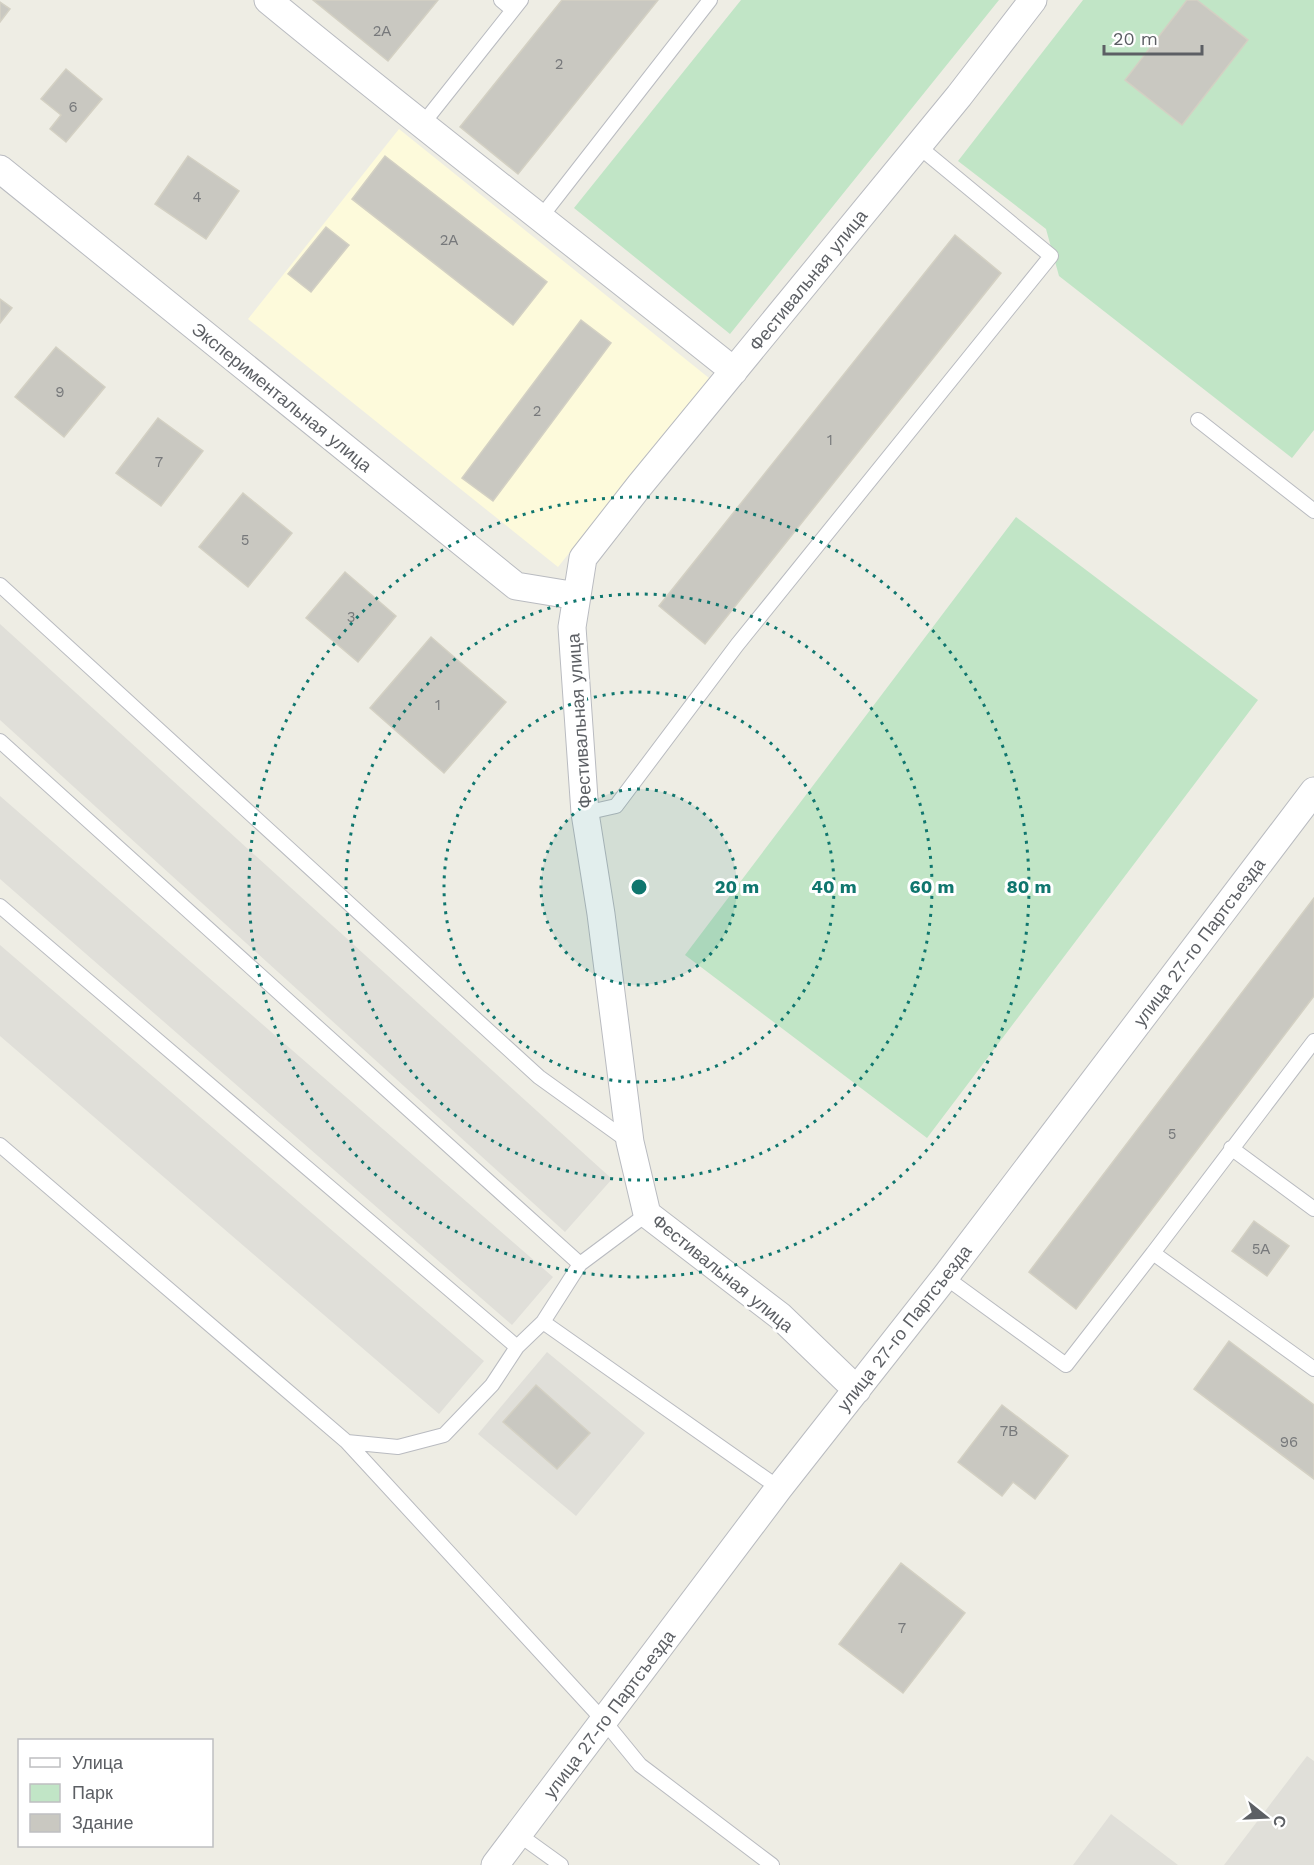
<svg xmlns="http://www.w3.org/2000/svg" width="1314" height="1865" viewBox="0 0 1314 1865" font-family="'Work Sans',sans-serif">
<rect width="100%" height="100%" fill="#eeede4"/>
<!-- commercial -->
<path fill="#fdfadb" d="M399 129 709 378 558 567 248 319Z"/>
<!-- industrial -->
<path fill="#e0dfd9" d="M0 624 612 1179 565 1232 0 720Z
M0 796 553 1277 512 1325 0 879Z
M0 945 484 1361 439 1414 0 1036Z
M547 1352 645 1433 576 1516 478 1434Z
M1307 1756 1314 1761V1865H1224Z
M1111 1814 1178 1865H1073Z"/>
<!-- green -->
<path fill="#c1e5c6" d="M741 0H999L730 334 574 208Z
M1083 0H1314V430L1292 458 1059 276 1046 229 958 161Z
M1016 517 1258 700 927 1138 685 955Z"/>
<!-- building -->
<path fill="#c9c8c1" stroke="#d3d0c3" stroke-width="1.5" d="M313 0H438L388 61Z
M562 0H658L518 174 460 127Z
M1187 0H1197L1248 40 1182 125 1125 80Z
M0 2 10 9 0 22Z
M66 69 102 99 66 142 50 129 61 115 41 99Z
M188 156 239 191 206 239 155 204Z
M385 156 547 282 513 325 352 199Z
M326 227 349 245 311 292 288 274Z
M955 235 1001 273 705 644 659 606Z
M0 299 12 308 0 323Z
M581 320 611 343 493 501 462 478Z
M56 347 105 387 64 437 15 397Z
M158 418 203 451 161 506 116 473Z
M243 493 292 533 248 587 199 547Z
M345 572 396 616 358 662 306 618Z
M431 637 506 702 444 773 370 708Z
M1314 898V996L1076 1309 1029 1272Z
M1254 1221 1289 1246 1267 1276 1232 1251Z
M1229 1341 1314 1405V1479L1194 1389Z
M536 1385 590 1433 557 1469 503 1422Z
M1002 1405 1068 1456 1035 1499 1013 1482 1002 1496 958 1462Z
M901 1563 965 1613 903 1693 839 1644Z"/>
<g fill="none" stroke-linecap="round" stroke-linejoin="round">
<defs>
<path id="service" d="M501 0 513 10
M421 126 521 0
M541 217 710 0
M1198 420 1314 511
M0 585 539 1077 628 1141
M0 741 580 1264
M585 813 616 806 737 645 1051 256 918 146
M0 906 517 1347
M1314 1041 1153 1253 1314 1369
M0 1145 347 1442 398 1447 444 1435 492 1385 517 1347 543 1322 580 1264 647 1214
M1231 1148 1314 1209
M945 1277 1066 1365 1153 1253
M543 1322 779 1488
M347 1442 604 1721 640 1765 772 1865
M518 1834 561 1865"/>
<path id="minor" d="M268 0C421 126 579 247 734 371
M0 169 516 586 577 596
M857 1390 780 1316 647 1214 630 1142 601 914 585 813 572 627 583 558 640 485 959 96 1033 0
M495 1865 779 1488 945 1277 1314 791"/>
</defs>
<!-- service casing -->
<use href="#service" stroke="#b9bbc0" stroke-width="16"/>
<!-- minor casing -->
<use href="#minor" stroke="#b9bbc0" stroke-width="29"/>
<!-- service -->
<use href="#service" stroke="#fff" stroke-width="14"/>
<!-- minor -->
<use href="#minor" stroke="#fff" stroke-width="27"/>
</g>
<!-- distance rings -->
<circle cx="639" cy="887" r="98" fill="#0f766e" fill-opacity=".12"/>
<g fill="none" stroke="#0f766e" stroke-width="3" stroke-dasharray="3 6">
<circle cx="639" cy="887" r="98"/>
<circle cx="639" cy="887" r="195"/>
<circle cx="639" cy="887" r="293"/>
<circle cx="639" cy="887" r="390"/>
</g>
<g text-anchor="middle" dominant-baseline="central" stroke-width="6" stroke-linejoin="round" paint-order="stroke">
<!-- number labels -->
<g font-size="15" fill="#77797b">
<text x="382" y="31">2А</text>
<text x="559" y="64">2</text>
<text x="73" y="107">6</text>
<text x="197" y="197">4</text>
<text x="449" y="240">2А</text>
<text x="60" y="392">9</text>
<text x="537" y="411">2</text>
<text x="830" y="440">1</text>
<text x="159" y="462">7</text>
<text x="245" y="540">5</text>
<text x="351" y="617">3</text>
<text x="438" y="705">1</text>
<text x="1172" y="1134">5</text>
<text x="1261" y="1249">5А</text>
<text x="1009" y="1431">7В</text>
<text x="1289" y="1442">96</text>
<text x="902" y="1628">7</text>
</g>
<!-- street labels -->
<g font-size="18" fill="#5c5f64" stroke="#fff">
<text transform="translate(808 280) rotate(-51)">Фестивальная улица</text>
<text transform="translate(282 397) rotate(39)">Экспериментальная улица</text>
<text transform="translate(579 721) rotate(-94)">Фестивальная улица</text>
<text transform="translate(1199 942) rotate(-53)">улица 27-го Партсъезда</text>
<text transform="translate(723 1273) rotate(39)">Фестивальная улица</text>
<text transform="translate(904 1328) rotate(-52)">улица 27-го Партсъезда</text>
<text transform="translate(609 1714) rotate(-53)">улица 27-го Партсъезда</text>
</g>
</g>
<circle cx="639" cy="887" r="9" fill="#0f766e" stroke="#fff" stroke-width="3"/>
<g font-size="18" text-anchor="middle" font-weight="bold" fill="#0f766e" stroke="#fff" stroke-width="6" stroke-linejoin="round" paint-order="stroke">
<text x="737" y="893">20 m</text>
<text x="834" y="893">40 m</text>
<text x="932" y="893">60 m</text>
<text x="1029" y="893">80 m</text>
</g>
<!-- legend -->
<rect x="18" y="1739" width="195" height="108" fill="#ffffff" stroke="#bebfc1" stroke-width="1.5"/>
<rect x="30" y="1758" width="30" height="9" fill="#ffffff" stroke="#bebfc1" stroke-width="1.5"/>
<text x="72" y="1769" font-size="18" fill="#5c5f64">Улица</text>
<rect x="30" y="1784" width="30" height="18" fill="#c1e5c6" stroke="#bebfc1" stroke-width="1.5"/>
<text x="72" y="1799" font-size="18" fill="#5c5f64">Парк</text>
<rect x="30" y="1814" width="30" height="18" fill="#c9c8c1" stroke="#bebfc1" stroke-width="1.5"/>
<text x="72" y="1829" font-size="18" fill="#5c5f64">Здание</text>
<!-- north arrow -->
<g transform="translate(1266 1817) rotate(108)" stroke="#ffffff" stroke-width="4.5" paint-order="stroke">
<path d="M0-4.5L10 22L0 15L-10 22Z" fill="#5c5f64"/>
<text y="-9" font-size="16" font-weight="bold" text-anchor="middle" fill="#5c5f64">С</text>
</g>
<!-- scale -->
<path d="M1104 45v9h98v-9" fill="none" stroke="#5c5f64" stroke-width="3"/>
<text x="1113" y="45" font-size="18" fill="#5c5f64" stroke="#ffffff" stroke-width="4.5" paint-order="stroke">20 m</text>
</svg>
